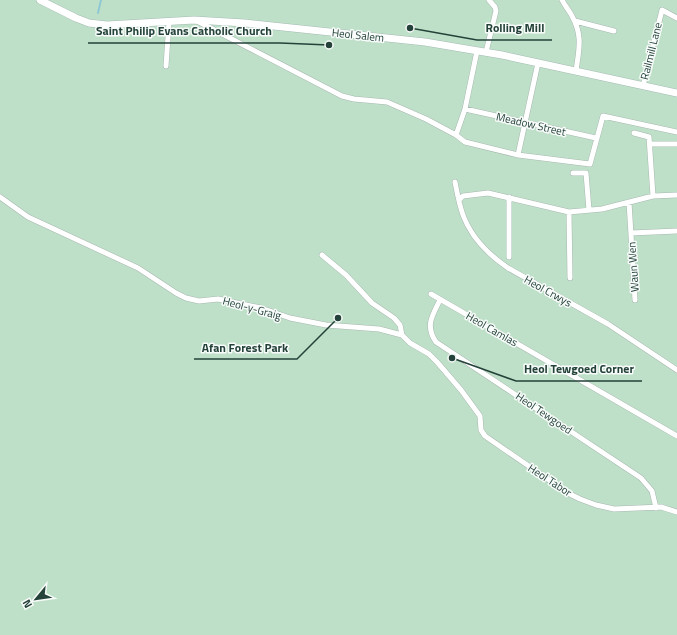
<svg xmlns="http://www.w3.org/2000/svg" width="677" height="635" viewBox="0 0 677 635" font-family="'Titillium Web',sans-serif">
<rect width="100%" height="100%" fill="#e6efeb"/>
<!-- green -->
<path fill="#bfe0c8" d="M0 0H677V635H0Z"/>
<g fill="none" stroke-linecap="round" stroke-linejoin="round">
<!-- stream -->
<path stroke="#8ec9d4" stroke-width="2" d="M98 13 101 0"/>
<defs>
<path id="minor" d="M562 0C565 6 569 10 572 16 583 36 579 49 576 71
M197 21 342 96 354 99 387 102 426 119 456 135 465 142 518 155 590 164 603 116 677 132
M575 21 614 31
M486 52 496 11 495 7 489 0
M166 66 169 22
M643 86 662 10 677 18
M465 109 596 138
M634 133 649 137 653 196
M456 135 465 109 477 51
M650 144H677
M518 155 538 63
M573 173H586L589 210
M455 182C457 192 459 204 463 215 471 237 489 255 508 268L608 324 677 370
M0 197 28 217 138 268 176 293 186 298 199 301 218 299 261 308 290 318 326 325 379 329 402 335 410 343 429 354 437 362 461 390 480 416 481 430 485 436 568 493 580 499 596 505 614 509 661 507 677 512
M509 197V257
M459 200 463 196 488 193 569 212 602 209 653 196 677 195
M629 202 635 300
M569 212 570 278
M631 233 677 231
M322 255 346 275 372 303 394 318 400 325 402 335
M431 294 677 436
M440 300C432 316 425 326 436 342L641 478 652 491 656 508"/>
<path id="secondary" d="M40 0 76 18 89 23 107 25 194 20 245 23 425 42 502 55 677 93"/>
</defs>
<!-- minor casing -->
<use href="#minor" stroke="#a8b8b2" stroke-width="6"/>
<!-- secondary casing -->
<use href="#secondary" stroke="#a4bbb3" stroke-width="8"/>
<!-- minor -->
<use href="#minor" stroke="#fff" stroke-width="5"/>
<!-- secondary -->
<use href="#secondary" stroke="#fff" stroke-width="7"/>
</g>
<g text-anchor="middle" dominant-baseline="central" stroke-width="3" stroke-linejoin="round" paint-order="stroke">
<!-- street labels -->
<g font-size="11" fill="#24423a" stroke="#f7fbf9">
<text transform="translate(358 35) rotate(6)">Heol Salem</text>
<text transform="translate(651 51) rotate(-76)">Railmill Lane</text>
<text transform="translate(531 124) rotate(13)">Meadow Street</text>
<text transform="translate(633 267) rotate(-94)">Waun Wen</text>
<text transform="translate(548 291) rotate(29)">Heol Crwys</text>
<text transform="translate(252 308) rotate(15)">Heol-y-Graig</text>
<text transform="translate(492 329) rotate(30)">Heol Camlas</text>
<text transform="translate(544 413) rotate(34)">Heol Tewgoed</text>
<text transform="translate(550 480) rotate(33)">Heol Tabor</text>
</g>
</g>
<!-- callouts -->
<path fill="none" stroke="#24423a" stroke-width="1.5" d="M410 28L477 40H552M329 45L280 43H88M338 318L297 359H194M452 358L516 381H642"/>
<g fill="#24423a" stroke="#f7fbf9" stroke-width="1.5">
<circle cx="410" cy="28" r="4"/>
<circle cx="329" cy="45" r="4"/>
<circle cx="338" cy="318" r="4"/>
<circle cx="452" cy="358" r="4"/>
</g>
<g font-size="12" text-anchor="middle" font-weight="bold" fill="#24423a" stroke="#f7fbf9" stroke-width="3" stroke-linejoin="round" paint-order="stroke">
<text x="515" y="32">Rolling Mill</text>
<text x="184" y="35">Saint Philip Evans Catholic Church</text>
<text x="245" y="352">Afan Forest Park</text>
<text x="579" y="373">Heol Tewgoed Corner</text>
</g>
<!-- north arrow -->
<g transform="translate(36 599) rotate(241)" stroke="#f7fbf9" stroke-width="3" paint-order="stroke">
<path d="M0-3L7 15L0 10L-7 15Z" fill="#24423a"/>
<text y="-6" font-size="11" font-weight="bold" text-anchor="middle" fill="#24423a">N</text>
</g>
</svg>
